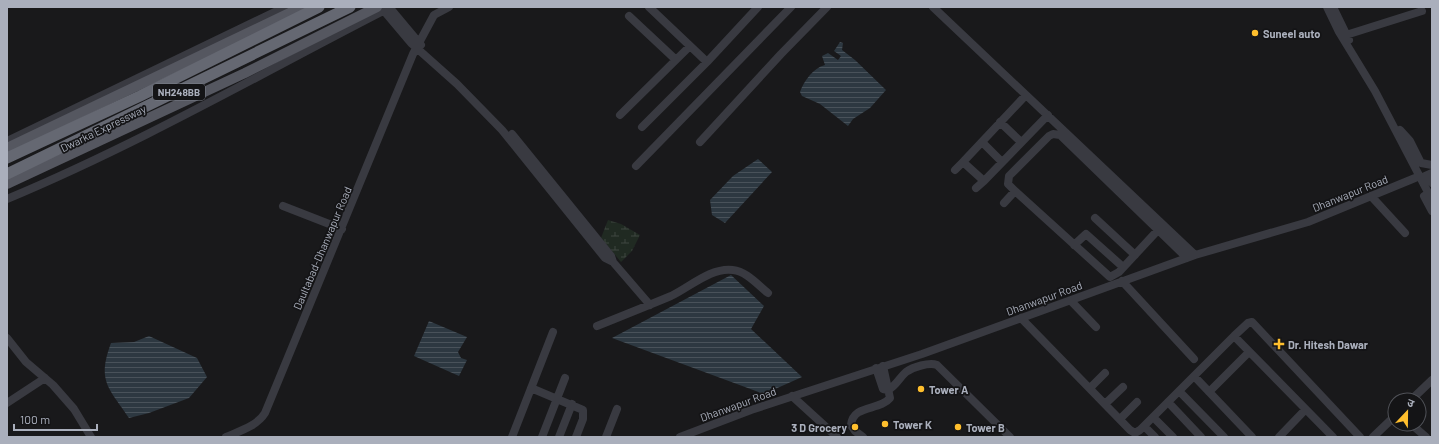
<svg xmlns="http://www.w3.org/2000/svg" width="1439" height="444" viewBox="0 0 1439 444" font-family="Barlow,'Noto Sans Devanagari',sans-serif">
<defs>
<pattern id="wetland-marsh" width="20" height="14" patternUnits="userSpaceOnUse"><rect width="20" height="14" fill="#202a22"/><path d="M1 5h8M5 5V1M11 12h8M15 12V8" fill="none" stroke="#3e4640"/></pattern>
<pattern id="water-rules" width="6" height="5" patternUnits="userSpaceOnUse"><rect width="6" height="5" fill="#2d3841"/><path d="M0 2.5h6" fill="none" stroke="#49525a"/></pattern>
</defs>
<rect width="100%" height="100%" fill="#19191b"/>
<!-- wetland -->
<path fill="url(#wetland-marsh)" d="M608 220 621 224 640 235 632 251 621 262 601 238Z"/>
<!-- water -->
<path fill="url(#water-rules)" d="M840 42 843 43 842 50 855 60 886 90 870 108 853 119 848 126 820 104 802 96 800 92C804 81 813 68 825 65L822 56 828 53 838 60 841 56 834 51Z
M758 159 772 172 725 223 712 215 710 200 733 176Z
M731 275 764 306 751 329 802 377 764 394 612 338Z
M429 321 467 337 458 352 461 358 467 360 459 376 414 356Z
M149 336 197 358 207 377 189 398 149 413 129 418C108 387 97 381 111 343L134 342Z"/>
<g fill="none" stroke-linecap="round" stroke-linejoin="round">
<!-- minor -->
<path stroke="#393a41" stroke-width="8" d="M649 7 707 62
M933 7 1195 255
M1327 7 1339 32 1375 91 1432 200
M1333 7 1349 40
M390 8 421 45
M384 11 411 43 457 84 502 130 605 258 613 262 650 305
M629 16 675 59
M1346 35 1422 11
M1026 95 963 162 984 181 1048 115
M620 115 690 46
M1000 122 1021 142
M642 127 707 62 758 7
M1400 130 1410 141 1421 163 1432 165
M512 134 611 256 613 262
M7 141 285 7
M700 142 781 54 827 7
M982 142 1002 162
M636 166 791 7
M955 170 963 162
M1428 175 1432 183
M1421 178 1432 173
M976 188 984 181
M1015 191 1008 184 1009 176 1049 136 1053 134 1060 135 1187 258
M1371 196 1405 233
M1424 196 1432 211
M7 199C139 144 264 72 391 7
M1004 203 1015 191 1110 277 1119 272 1158 230
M283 206 342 229
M1095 218 1135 255
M1074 245 1086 234 1123 267
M1122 281 1194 359
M1071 301 1096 327
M1021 318 1130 430 1135 433 1140 430 1234 336 1248 323 1252 322 1360 437
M597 326C622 316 647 306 671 296 690 287 711 267 733 270 746 271 758 285 768 293
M1234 336 1333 437
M7 338 26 362 53 385 74 409 91 437
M876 368 883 389 888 390
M1194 376 1252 437
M531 388 583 410V419L576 437
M1090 388 1105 373
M888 390C897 385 899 378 906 372 913 367 929 362 937 365L1010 437
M1179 391 1224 437
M1209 392 1249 352
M792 396 837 437
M1411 400 1432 380
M1168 402 1201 437
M7 403 45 378
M1105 404 1123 387
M1153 417 1173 437
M1120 419 1137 402
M1411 424 1426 437
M1144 426 1155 437
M226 437C240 431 257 426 265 413L413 54 434 15 449 7
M512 437 553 332
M542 437 565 378
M559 437 572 404
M606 437 617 409
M680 437 751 410 922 354 1195 255 1308 222 1415 178
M863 437 855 431 851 425C853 404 880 411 890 398L883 366
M1279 437 1305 410
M1373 437 1395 416"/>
<!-- major -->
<path stroke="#555760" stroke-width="10" d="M7 148 302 7
M7 184 245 73 377 7"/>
<!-- highway -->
<path stroke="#656872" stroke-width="11" d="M7 158 140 96 319 7
M7 174 350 7"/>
</g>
<!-- markers -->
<g fill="#ffbf2d" stroke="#141416" stroke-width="1.5">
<circle cx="1255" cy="33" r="4"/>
<path d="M1277 338h4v4h4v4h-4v4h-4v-4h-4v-4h4z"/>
<circle cx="921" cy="389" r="4"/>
<circle cx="885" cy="424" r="4"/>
<circle cx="855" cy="427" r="4"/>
<circle cx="958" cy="427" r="4"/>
</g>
<g text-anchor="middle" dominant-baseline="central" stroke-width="3.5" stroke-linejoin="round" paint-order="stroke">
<!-- shield labels -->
<rect fill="#141416" stroke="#7d808a" stroke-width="1" x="153" y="84" width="52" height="16" rx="3"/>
<g font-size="10" font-weight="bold" fill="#aaafbc">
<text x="179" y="92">NH248BB</text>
</g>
<!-- poi labels -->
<g font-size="11" font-weight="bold" fill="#aaafbc" stroke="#141416" text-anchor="start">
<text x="1263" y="33">Suneel auto</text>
<text x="1288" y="344">Dr. Hitesh Dawar</text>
<text x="929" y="389">Tower A</text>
<text x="893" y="424">Tower K</text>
<text x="847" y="427" text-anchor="end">3 D Grocery</text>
<text x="966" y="427">Tower B</text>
</g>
<!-- street labels -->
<g font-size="11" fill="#aaafbc" stroke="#141416">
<text transform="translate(103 128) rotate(-26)">Dwarka Expressway</text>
<text transform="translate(1350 193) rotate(-22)">Dhanwapur Road</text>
<text transform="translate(322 248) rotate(-67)">Daultabad-Dhanwapur Road</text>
<text transform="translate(1044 298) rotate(-20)">Dhanwapur Road</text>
<text transform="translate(738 404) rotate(-20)">Dhanwapur Road</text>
</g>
</g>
<!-- border -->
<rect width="1439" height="444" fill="none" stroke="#aaafbc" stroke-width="16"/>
<!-- north arrow -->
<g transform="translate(1407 412) rotate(22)"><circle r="19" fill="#141416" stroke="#505258"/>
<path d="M0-3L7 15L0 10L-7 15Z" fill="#ffbf2d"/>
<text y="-6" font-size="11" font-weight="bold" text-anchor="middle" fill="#aaafbc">उ</text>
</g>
<!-- scale -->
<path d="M14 424v6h83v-6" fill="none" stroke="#aaafbc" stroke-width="2"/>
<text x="20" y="424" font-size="12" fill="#aaafbc" stroke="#141416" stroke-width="3" paint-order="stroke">100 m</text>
</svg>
